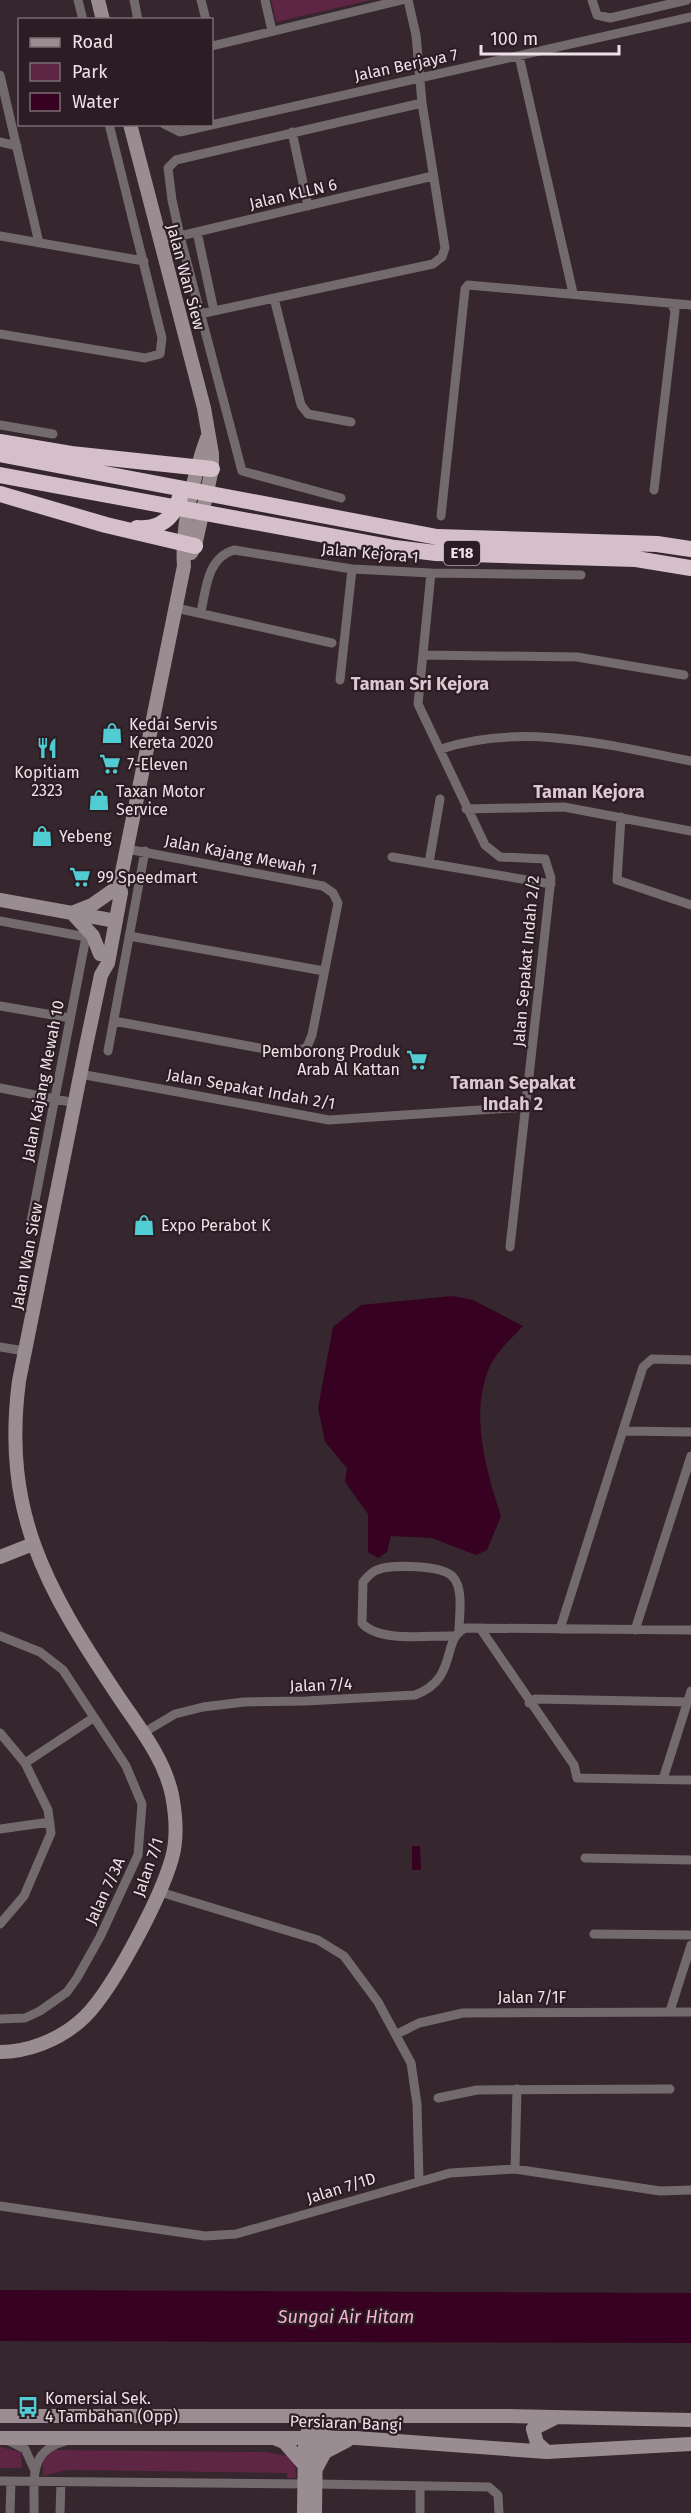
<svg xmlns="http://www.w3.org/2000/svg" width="691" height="2513" viewBox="0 0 691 2513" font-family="'Fira Sans',sans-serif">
<rect width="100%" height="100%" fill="#36262d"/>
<!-- green -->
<path fill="#5f2544" d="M271 0H371L276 22Z
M0 2447 21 2452 22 2468H0Z
M54 2450 266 2452 287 2456 295 2464 296 2478H287V2473L67 2470 43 2476V2460Z"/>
<!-- water -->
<path fill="#370121" d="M452 1296 473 1300 523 1326C512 1338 497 1351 490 1366 469 1413 486 1470 501 1516L487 1550 476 1555 432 1538 391 1536 387 1552 378 1558 368 1552V1514L345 1482 347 1468 325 1442 318 1408 333 1327 361 1305Z
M412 1846H420L421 1870H412Z
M0 2290 691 2293V2343L0 2341Z"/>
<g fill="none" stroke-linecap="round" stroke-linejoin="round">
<!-- street -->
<path stroke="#726a6d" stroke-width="9" d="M78 0 83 20
M134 0 138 20
M201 0 206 20
M265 0 272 31
M592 0 597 15 610 18 687 0
M212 46 402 0
M519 56 573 293
M0 75 39 243
M164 124 180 132 691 17
M292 132 308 206
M0 142 17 146
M197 232 214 311
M0 236 144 261
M159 241 433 176
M274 298 301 405 308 414 351 422
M200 314 433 264 442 257 445 248 422 103 416 35 408 0
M0 334 145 358 160 354 162 338 109 124
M0 425 53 434
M654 490 675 311 671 303
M341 498 242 471 180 236 172 200 168 168 176 160 422 103
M441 516 465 289 468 285 691 305
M431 573 418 704 485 845 500 857 545 859 551 878 510 1247
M176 608 332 643
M201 612C206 589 207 558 234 550L352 569 431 573 581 575
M423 655 577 657 684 675
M340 680 352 569
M441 749C522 722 609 745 691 761
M466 809 564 807 691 831
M621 817 617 880 691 905
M392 857 551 884
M429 863 440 799
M0 921 86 937 29 1232
M129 936 324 971
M0 1006 70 1018
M114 1021 292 1054 307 1047 312 1035 338 903 333 893 323 886 127 849
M108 1051 145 851
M80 1074 329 1120 526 1107
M0 1088 75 1103
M0 1347 25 1351
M624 1431 691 1432
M480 1628 574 1765 577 1778 691 1780
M560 1629 643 1367 652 1359 691 1360
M635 1630 691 1456
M0 1636 40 1652 63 1670 126 1766 142 1804 138 1855 100 1937 77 1978 67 1992 40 2011 25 2018 0 2019
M454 1636C429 1635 379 1643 362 1623L363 1582C367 1577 371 1572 377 1570 391 1564 443 1565 453 1577 464 1589 459 1616 459 1631
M529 1703 535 1699 688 1702
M0 1733 25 1763 48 1810 51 1833 24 1896 0 1924
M143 1733 175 1714 203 1707 244 1702 306 1701 415 1695C460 1678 440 1638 466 1628L691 1630
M25 1763 93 1718
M663 1779 691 1691
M0 1829 50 1822
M585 1858 691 1860
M160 1892 318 1940 344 1956 378 2002 411 2063 417 2104 419 2180
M594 1934 691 1935
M670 2011 691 1945
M397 2034 419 2023 463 2013 691 2012
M438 2098 477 2090 670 2089
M515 2169 517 2089
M0 2206 205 2236 236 2234 450 2173 515 2169 660 2191 691 2190
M9 2441 25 2449 35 2471
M0 2481 305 2484
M316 2484 489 2487 498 2495 499 2513
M10 2513 11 2481
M34 2513C35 2480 27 2451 66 2441
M60 2513 61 2482
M420 2513V2486"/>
<!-- secondary -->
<path stroke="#9a8d92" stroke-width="14" d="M98 0 103 20
M130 124 204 408 212 454V469L195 546 191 553
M0 900 116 921
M74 912 92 905 112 891
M72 913 93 936 100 954
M0 1557 33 1544
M0 2052C28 2052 58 2040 79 2022 110 1997 161 1897 172 1858 178 1837 176 1816 172 1795 164 1757 137 1725 116 1693 46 1588 2 1512 19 1381L86 1046 101 975 108 963 121 893 120 882 184 566C181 528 194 474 207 438
M0 2416H505L691 2420
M0 2438H356L547 2452 691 2444
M274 2438 284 2442 305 2466
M547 2452 537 2443 533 2429 553 2419
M317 2467 325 2452 348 2440
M304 2513 305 2438 309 2429 327 2424 339 2423
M315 2513 316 2438"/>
<!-- highway -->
<path stroke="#d5c0c9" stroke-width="16" d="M0 442 71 454 212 469
M0 454 437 537 657 544 691 549
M0 475 395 548 436 553 636 559 691 568
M0 494 106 525 195 546
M137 528C159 530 174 518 180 497"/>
</g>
<!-- icons -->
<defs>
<symbol id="shop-bare" viewBox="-9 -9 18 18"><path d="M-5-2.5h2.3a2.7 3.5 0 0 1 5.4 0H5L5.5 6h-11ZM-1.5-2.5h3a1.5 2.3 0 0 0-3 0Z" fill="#51ccd2" stroke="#2c1d24" stroke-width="2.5" paint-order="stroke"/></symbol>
<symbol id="restaurant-bare" viewBox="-9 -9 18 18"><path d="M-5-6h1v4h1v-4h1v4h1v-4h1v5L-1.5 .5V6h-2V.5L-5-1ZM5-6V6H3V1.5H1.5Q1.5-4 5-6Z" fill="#51ccd2" stroke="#2c1d24" stroke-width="2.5" paint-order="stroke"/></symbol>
<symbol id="supermarket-bare" viewBox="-9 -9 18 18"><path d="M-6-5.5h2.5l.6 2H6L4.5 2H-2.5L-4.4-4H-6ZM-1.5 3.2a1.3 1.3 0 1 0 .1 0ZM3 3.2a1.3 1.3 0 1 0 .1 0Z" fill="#51ccd2" stroke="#2c1d24" stroke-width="2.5" paint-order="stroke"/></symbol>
<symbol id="bus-bare" viewBox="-9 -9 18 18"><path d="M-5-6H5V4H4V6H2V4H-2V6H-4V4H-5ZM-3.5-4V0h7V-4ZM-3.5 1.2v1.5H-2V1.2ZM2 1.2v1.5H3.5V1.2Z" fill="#51ccd2" stroke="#2c1d24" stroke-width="2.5" paint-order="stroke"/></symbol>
</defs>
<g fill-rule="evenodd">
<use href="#shop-bare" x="97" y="718" width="30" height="30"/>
<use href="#restaurant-bare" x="32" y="733" width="30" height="30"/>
<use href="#supermarket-bare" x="95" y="749" width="30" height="30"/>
<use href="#shop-bare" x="84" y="785" width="30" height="30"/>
<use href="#shop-bare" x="27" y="821" width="30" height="30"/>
<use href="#supermarket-bare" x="65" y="862" width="30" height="30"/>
<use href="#supermarket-bare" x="402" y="1045" width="30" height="30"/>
<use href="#shop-bare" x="129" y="1210" width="30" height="30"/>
<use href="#bus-bare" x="13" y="2392" width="30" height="30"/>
</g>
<g text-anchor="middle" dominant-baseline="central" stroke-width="4.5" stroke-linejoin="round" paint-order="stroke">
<!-- shield labels -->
<rect fill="#2c1d24" stroke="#b3a7ac" stroke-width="1.5" x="444" y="541" width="36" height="24" rx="4.5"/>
<g font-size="15" font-weight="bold" fill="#ede2e7">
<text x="462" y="553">E18</text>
</g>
<!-- street labels -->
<g font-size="16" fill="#ede2e7" stroke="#2c1d24">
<text transform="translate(406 65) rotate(-12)">Jalan Berjaya 7</text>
<text transform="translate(293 194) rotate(-13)">Jalan KLLN 6</text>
<text transform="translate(186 277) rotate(75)">Jalan Wan Siew</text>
<text transform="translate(370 553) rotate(5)">Jalan Kejora 1</text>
<text transform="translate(241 855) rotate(11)">Jalan Kajang Mewah 1</text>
<text transform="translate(526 961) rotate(-85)">Jalan Sepakat Indah 2/2</text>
<text transform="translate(43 1081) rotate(-79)">Jalan Kajang Mewah 10</text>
<text transform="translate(251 1089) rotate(10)">Jalan Sepakat Indah 2/1</text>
<text transform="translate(27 1256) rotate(-79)">Jalan Wan Siew</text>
<text transform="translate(321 1685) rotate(-2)">Jalan 7/4</text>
<text transform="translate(148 1867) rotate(-71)">Jalan 7/1</text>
<text transform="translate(105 1891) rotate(-65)">Jalan 7/3A</text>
<text x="532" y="1997">Jalan 7/1F</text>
<text transform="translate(341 2188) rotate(-17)">Jalan 7/1D</text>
<text transform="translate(346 2423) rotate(2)">Persiaran Bangi</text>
</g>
<!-- poi labels -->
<g font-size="16" fill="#ede2e7" stroke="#2c1d24" text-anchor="start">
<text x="129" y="724">Kedai Servis<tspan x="129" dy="18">Kereta 2020</tspan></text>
<text x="127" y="764">7-Eleven</text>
<text x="47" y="772" text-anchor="middle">Kopitiam<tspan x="47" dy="18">2323</tspan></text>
<text x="116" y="791">Taxan Motor<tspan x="116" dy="18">Service</tspan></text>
<text x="59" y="836">Yebeng</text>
<text x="97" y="877">99 Speedmart</text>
<text x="400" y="1051" text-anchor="end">Pemborong Produk<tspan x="400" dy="18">Arab Al Kattan</tspan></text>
<text x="161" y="1225">Expo Perabot K</text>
<text x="45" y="2398">Komersial Sek.<tspan x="45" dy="18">4 Tambahan (Opp)</tspan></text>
</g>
<!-- neighbourhood labels -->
<g font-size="18" font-weight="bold" fill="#ddc8d1" stroke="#2c1d24">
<text x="420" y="684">Taman Sri Kejora</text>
<text x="589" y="792">Taman Kejora</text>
<text x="513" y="1083">Taman Sepakat<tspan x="513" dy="21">Indah 2</tspan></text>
</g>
<!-- water labels -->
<g font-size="18" font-style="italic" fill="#f5b3d1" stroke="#2c1d24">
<text x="346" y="2317">Sungai Air Hitam</text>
</g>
</g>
<!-- legend -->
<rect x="18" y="18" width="195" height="108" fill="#2c1d24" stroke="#796c72" stroke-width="1.5"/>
<rect x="30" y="38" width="30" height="9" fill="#9a8d92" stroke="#796c72" stroke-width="1.5"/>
<text x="72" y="48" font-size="18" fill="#ede2e7">Road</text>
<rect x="30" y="63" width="30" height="18" fill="#5f2544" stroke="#796c72" stroke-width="1.5"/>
<text x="72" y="78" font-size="18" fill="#ede2e7">Park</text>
<rect x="30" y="93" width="30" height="18" fill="#370121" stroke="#796c72" stroke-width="1.5"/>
<text x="72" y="108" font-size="18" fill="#ede2e7">Water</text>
<!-- scale -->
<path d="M481 45v9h138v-9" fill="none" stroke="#ede2e7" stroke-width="3"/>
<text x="490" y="45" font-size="18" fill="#ede2e7" stroke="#2c1d24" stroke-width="4.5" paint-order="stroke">100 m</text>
</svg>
